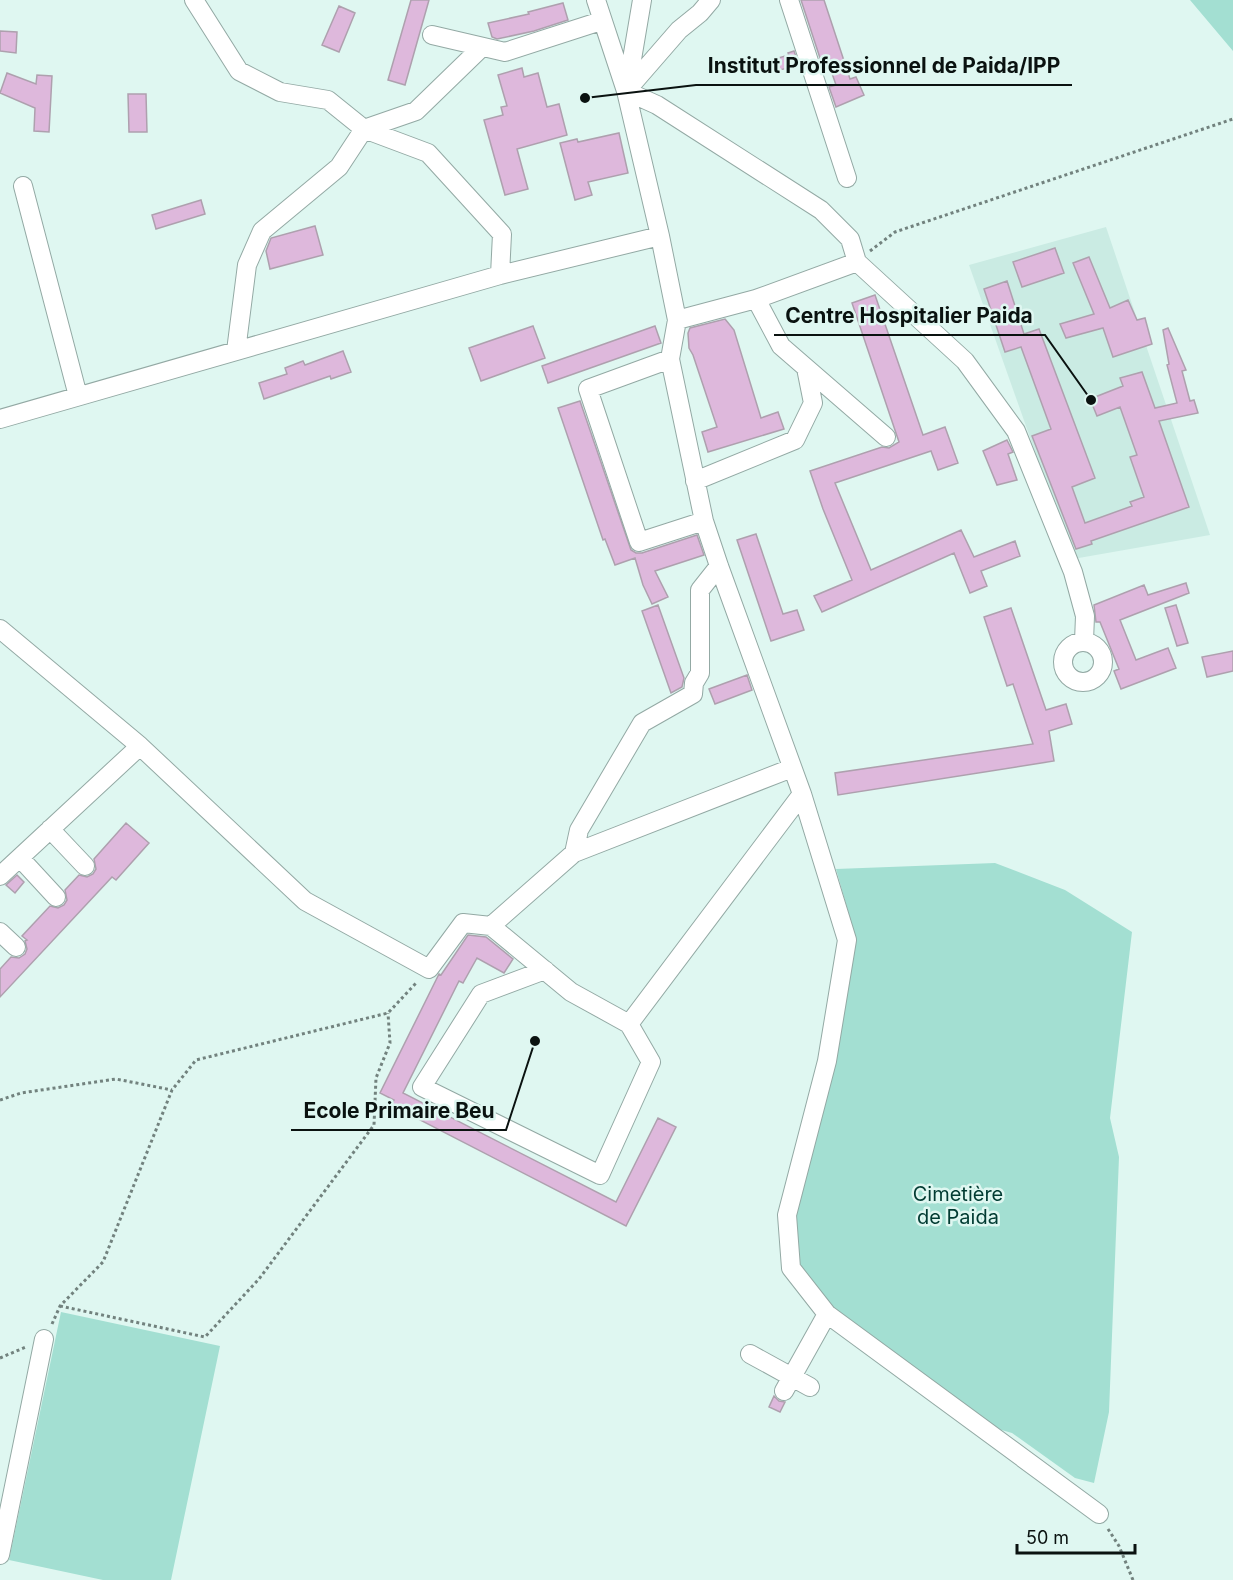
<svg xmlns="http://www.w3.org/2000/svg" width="1233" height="1580" viewBox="0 0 1233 1580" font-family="Inter,sans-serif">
<rect width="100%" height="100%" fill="#dff7f1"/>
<!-- built -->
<path fill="#caebe3" d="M1106 227 1210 535 1073 559 969 265Z"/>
<!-- green -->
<path fill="#a3dfd2" d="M1190 0H1233V51Z
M995 863 1065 890 1132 932 1110 1118 1119 1157 1109 1412 1094 1483 1075 1478 1012 1433 991 1427 851 1324 810 1286 792 1254V1217L842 1003 852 925 836 869Z
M61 1312 220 1346 171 1580H103L9 1560Z"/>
<!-- building -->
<path fill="#deb8dc" stroke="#aea0ae" stroke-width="1.5" d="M411 0H429L405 85 388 80Z
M801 0H824L850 79 856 77 864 95 836 107 829 87 836 85 826 56 820 58Z
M563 3 568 20 534 31 497 39 492 37 488 23 529 14 528 12Z
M339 6 355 13 339 52 322 45Z
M0 31 17 32 16 53 0 51Z
M794 51 799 66 774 71 771 60 789 55 788 53Z
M522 68 524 77 538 73 547 107 559 104 567 135 517 149 528 189 505 195 484 120 503 115 501 107 507 106 498 75Z
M7 73 36 84 37 75 52 76 49 132 34 131 35 108 0 93Z
M128 94H146L147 132H129Z
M619 133 628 173 588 182 592 195 575 200 560 143 577 139 578 142Z
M201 200 205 214 156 229 152 215Z
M315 226 323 255 270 269 266 251 271 238Z
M1055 248 1064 273 1022 287 1013 262Z
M1089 257 1110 308 1128 300 1137 320 1145 318 1152 344 1113 357 1103 328 1066 338 1060 324 1094 314 1073 263Z
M1007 281 1024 334 1039 329 1095 478 1072 487 1085 523 1132 506 1130 502 1144 497 1130 457 1137 455 1120 407 1097 416 1090 399 1123 386 1120 378 1142 372 1155 408 1177 403 1167 365 1169 364 1163 330 1168 328 1186 370 1182 371 1190 401 1194 400 1198 413 1159 421 1189 507 1091 541 1092 544 1076 549 1032 436 1051 429 1021 347 1005 352 984 289Z
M875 295 923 435 945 427 958 463 938 470 931 451 835 483 871 570 961 530 974 557 1015 541 1020 556 981 571 987 586 970 593 954 553 822 612 814 596 852 580 823 509 810 471 882 447 889 448 899 442 852 303Z
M725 319 734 330 761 418 778 412 784 429 708 452 702 432 717 427 693 355 689 348 688 333 690 328Z
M533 326 545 358 481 381 469 348Z
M655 326 661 343 548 383 542 366Z
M343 351 351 372 331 379 330 376 264 399 259 383 287 374 285 368 303 361 305 365Z
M580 401 631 550 636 553H642L697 535 704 555 655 571 668 597 652 604 643 585 635 558 615 565 605 539 603 540 558 408Z
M1007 440 1013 452 1008 454 1017 480 997 485 983 451Z
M756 534 783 614 797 610 804 630 771 641 737 540Z
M1186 583 1189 593 1120 620 1136 660 1168 648 1176 668 1121 689 1114 671 1119 669 1100 622H1096L1094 605 1144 585 1148 595Z
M658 605 684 678 682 687 671 693 642 611Z
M1176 605 1188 643 1177 646 1165 608Z
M1011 608 1046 710 1066 704 1072 724 1049 731 1054 761 838 795 835 773 1033 744 1013 684 1007 686 984 617Z
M1233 651V671L1207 677 1202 657Z
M747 675 752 690 715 704 709 689Z
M126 823 149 843 116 880 112 877 0 997V969L11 957 19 958 25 954 27 949 25 941 27 940 22 936 50 906 58 908 64 905 67 900 65 890 79 875 87 877 93 874 96 869 94 859Z
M17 875 24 882 15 893 6 885Z
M468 935 486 937 513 959 504 973 477 958 463 983 459 981 403 1093 616 1202 658 1118 676 1127 626 1226 391 1105 394 1100 380 1093 439 974 441 975Z
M774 1396 779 1401 785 1402 780 1412 769 1407Z"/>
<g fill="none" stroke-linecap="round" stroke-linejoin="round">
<defs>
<path id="minor" d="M194 0 239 71 280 92 328 100 364 129 428 153 502 234 500 275
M596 0 626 91 660 236 677 320 670 359 704 521 719 566 802 794 847 940 827 1061 787 1215 791 1268 827 1314 1099 1514
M789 0 847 178
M432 35 505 52 601 21
M627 89 642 0
M626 91 657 105 821 210 850 239 857 262 965 361 1016 431 1073 572 1085 616 1084 641
M626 91 679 30 700 13 711 0
M23 186 78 396
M756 299 781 346 886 437
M677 320 756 299 857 262
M236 351 247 265 262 231 339 167 364 129 416 111 482 47
M670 359 588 389 639 542 704 521
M0 419 500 275 660 236
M695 481 795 440 813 403 806 368
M0 629 140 746 305 901 429 969 463 923 491 926 574 853 792 768
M1063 662a20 20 0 1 1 40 0a20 20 0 1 1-40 0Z
M50 829 85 866
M574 853 579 830 642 723 693 694 694 683 700 673V590L719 566
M20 858 56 897
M0 876 140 746
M491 926 571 992 629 1024 651 1062 600 1175 422 1087 481 994 545 970
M0 932 16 947
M629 1024 802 794
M750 1354 810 1387
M784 1391 827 1314
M0 1555 44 1339"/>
</defs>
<!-- minor casing -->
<use href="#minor" stroke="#93a9a4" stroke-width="20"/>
<!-- path -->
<path stroke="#72827e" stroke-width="3" stroke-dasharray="3 3" stroke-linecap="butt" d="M870 251 895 232 1233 119
M0 1100 21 1093 116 1079 172 1090
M60 1306 205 1337 259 1279 374 1125 376 1078 390 1043 388 1013
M52 1324 60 1306 103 1262 172 1090 196 1060 388 1013 417 982
M0 1358 26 1347
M1108 1529 1119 1546 1133 1580"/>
<!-- minor -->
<use href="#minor" stroke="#fff" stroke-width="18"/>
</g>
<g text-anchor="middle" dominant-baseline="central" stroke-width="5" stroke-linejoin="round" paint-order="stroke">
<!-- park labels -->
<g font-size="20" fill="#013b32" stroke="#dff7f1">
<text x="958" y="1194">Cimetière<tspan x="958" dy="23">de Paida</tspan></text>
</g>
</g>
<!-- callouts -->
<path fill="none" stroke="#0a1210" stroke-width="2" d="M585 98L696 85H1072M1091 400L1045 335H774M535 1041L506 1130H291"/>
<g fill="#0a1210" stroke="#dff7f1" stroke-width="2">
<circle cx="585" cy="98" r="6"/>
<circle cx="1091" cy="400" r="6"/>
<circle cx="535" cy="1041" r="6"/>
</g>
<g font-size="21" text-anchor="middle" font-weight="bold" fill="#0a1210" stroke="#dff7f1" stroke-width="5" stroke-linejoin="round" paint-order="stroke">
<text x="884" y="73">Institut Professionnel de Paida/IPP</text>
<text x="909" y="323">Centre Hospitalier Paida</text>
<text x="399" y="1118">Ecole Primaire Beu</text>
</g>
<!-- scale -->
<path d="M1017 1544v9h118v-9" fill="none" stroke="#0a1210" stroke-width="3"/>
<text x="1026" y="1544" font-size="18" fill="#0a1210" stroke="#dff7f1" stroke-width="4.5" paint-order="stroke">50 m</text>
</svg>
